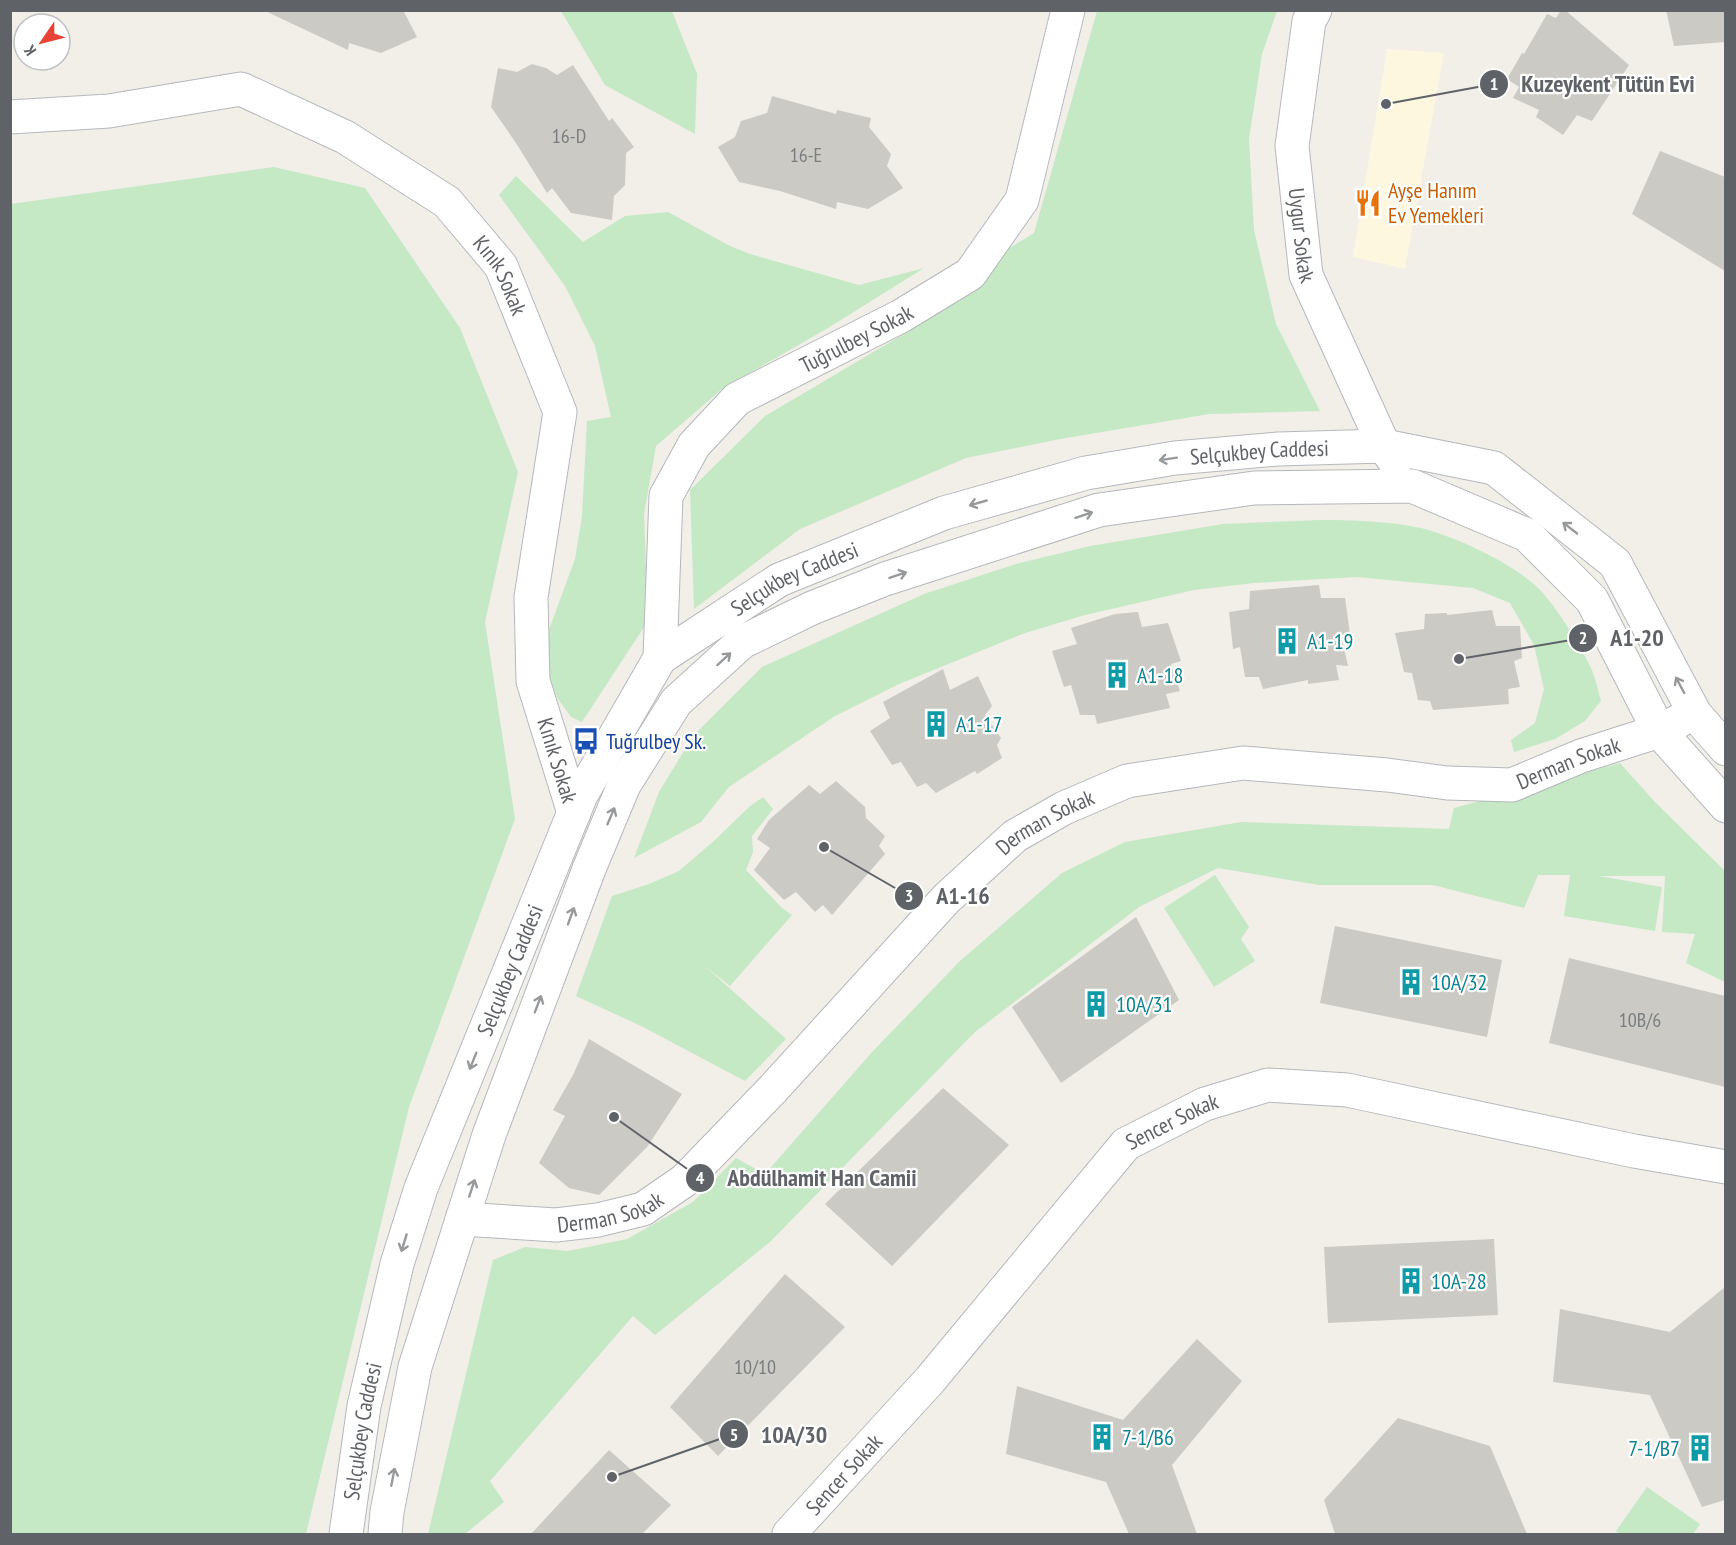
<svg xmlns="http://www.w3.org/2000/svg" width="1736" height="1545" viewBox="0 0 1736 1545" font-family="'PT Sans Narrow',sans-serif">
<rect width="100%" height="100%" fill="#f1efe8"/>
<!-- commercial -->
<path fill="#fef7e0" d="M1387 49 1444 53 1405 269 1353 257Z"/>
<!-- green -->
<path fill="#c5e8c5" d="M561 11H672L697 74 695 134 605 85Z
M1097 11H1277L1262 54 1249 139 1254 230 1276 324 1320 411 1209 414 1060 439 966 458 800 529 694 609 690 490 765 416 909 331 887 323 1034 233Z
M274 167 365 188 460 328 518 472 485 622 515 819 409 1107 306 1534H11V204Z
M516 176 583 242 625 216 668 212 730 246 750 254 859 285 924 268 828 328 722 389 656 446 644 514 648 621 582 722 571 717 558 699 549 678 547 635 575 559 582 516 587 421 611 417 595 346 565 286 499 195Z
M1320 520C1353 520 1388 521 1421 528 1456 537 1513 563 1539 589 1557 607 1581 647 1592 670 1596 680 1598 691 1601 701L1585 721 1555 739 1514 752 1511 740 1535 723 1544 689 1534 645 1510 603 1473 588 1356 577 1254 583 1194 590 1085 615 1025 633 899 684 835 716 729 787 701 822 634 858 659 792 693 736 762 667 924 594 1016 564 1090 546 1223 524Z
M1620 763 1654 801 1725 871V982L1686 963 1695 934 1662 932 1665 876H1599L1662 887 1655 931 1564 916 1570 875H1538L1524 908 1433 885H1319L1218 868 1139 907 975 1032 770 1242 655 1335 633 1316 490 1481 504 1502 465 1534H428L493 1260 525 1247 568 1251 627 1239 693 1202 736 1158 765 1174 873 1051 960 961 1062 873 1125 842 1241 822 1449 829 1454 808Z
M763 797 773 809 752 836 753 852 746 870 782 908 792 915 730 986 705 966 786 1039 745 1081 641 1026 576 996 612 896 649 884 679 871 715 840 749 807Z
M1215 875 1249 927 1241 939 1255 961 1214 987 1164 908Z
M1647 1487 1700 1524 1693 1534H1620L1616 1531Z"/>
<!-- building -->
<path fill="#cccac5" d="M263 10H403L417 37 381 53 349 43 348 50Z
M1561 10H1565L1629 65 1592 121 1577 115 1563 135 1536 117 1539 110 1513 98 1519 87 1507 79 1522 53 1524 54 1547 14 1556 18Z
M1666 10H1725V42L1674 46Z
M532 64 546 68 557 75 573 65 609 121 612 118 634 147 626 153 625 185 614 196 612 220 571 213 552 188 547 193 516 143 491 107 498 68 517 72Z
M772 96 836 114 837 110 871 118 869 127 891 154 887 166 903 188 868 209 837 202 836 209 780 191 739 182 718 147 735 137 741 121 767 113Z
M1660 151 1725 177V271L1632 214Z
M1319 585 1321 598H1345L1350 634 1341 635 1348 666 1336 665 1339 680 1308 684V680L1263 689 1259 677H1245L1240 647 1233 649 1229 612 1249 609 1250 591Z
M1492 610 1496 626H1520L1522 658 1514 661 1520 687 1508 689 1509 704 1433 710 1430 701 1418 700 1412 673 1404 672 1395 633 1424 629 1425 614 1447 613V615Z
M1138 612 1142 627 1168 623 1181 661 1171 664 1180 691 1166 694 1170 708 1097 724 1095 715H1080L1071 685 1064 687 1052 651 1077 644 1071 628 1115 614Z
M943 669 950 690 978 676 992 706 985 715 1001 738 997 745 1002 758 977 774 975 771 936 793 926 783 917 787 901 762 892 765 870 731 890 718 883 702Z
M836 781 865 807 866 818 885 836 879 846 885 854 832 915 823 905 815 912 796 892 784 900 754 870 770 848 757 839 769 820 809 785 820 794Z
M1136 917 1179 1000 1061 1083 1012 1007Z
M1335 926 1502 960 1487 1037 1320 1003Z
M1569 958 1725 996V1087L1549 1043Z
M589 1039 682 1094 647 1147 599 1195 569 1188 539 1163 565 1116 553 1110 573 1075Z
M943 1088 1009 1145 892 1266 825 1204Z
M1494 1239 1498 1315 1328 1323 1324 1247Z
M785 1274 845 1327 718 1456 670 1407Z
M1725 1287V1500L1702 1507 1650 1395 1553 1382 1560 1309 1670 1332Z
M1197 1339 1242 1381 1172 1465 1197 1534H1129L1106 1482 1006 1454 1017 1386 1123 1420Z
M1398 1418 1490 1446 1527 1534H1335L1324 1500Z
M609 1450 671 1505 642 1534H531Z"/>
<g fill="none" stroke-linecap="round" stroke-linejoin="round">
<defs>
<g id="minor">
<path id="s1" d="M1315 10 1309 21 1292 146 1306 275 1384 446 1395 462"/>
<path id="s2" d="M10 117 109 111 241 89 345 137 447 202 501 266 560 412 531 597 533 681 574 813"/>
<path id="s3" d="M660 658 666 496 694 445 737 399 901 316 970 274 1022 200 1068 10"/>
<path id="s4" d="M462 1219 556 1225 598 1220 643 1209 685 1180 773 1089 946 899 1015 836 1064 808 1127 781 1243 763 1387 775 1447 783 1512 785 1581 756 1659 731 1679 721"/>
<path id="s5" d="M346 1534 364 1406 397 1264 421 1188 581 795 660 658 779 580 944 513 1086 473 1175 458 1278 449 1384 446 1494 468 1615 563 1695 714 1726 749"/>
<path d="M385 1534 387 1512 415 1367 489 1135 589 869 624 785 676 702 742 642 812 608 885 579 1099 510 1254 488 1412 486 1527 535 1592 600 1659 731 1726 806"/>
<path id="s6" d="M789 1534 930 1380 1126 1144 1205 1104 1268 1085 1347 1090 1634 1151 1726 1167"/>
</g>
</defs>
<!-- minor casing -->
<use href="#minor" stroke="#b5b8bc" stroke-width="35"/>
<!-- minor -->
<use href="#minor" stroke="#fff" stroke-width="33"/>
</g>
<!-- one-way arrows -->
<defs><path id="oneway-shaft" d="M-6 0H5M1.5-3L5.5 0L1.5 3" fill="none" stroke-width="1.6" stroke-linecap="round" stroke-linejoin="round" transform="scale(1.5)"/></defs>
<g stroke="#979a9d">
<use href="#oneway-shaft" transform="translate(1168 459) rotate(171)"/>
<use href="#oneway-shaft" transform="translate(978 503) rotate(164)"/>
<use href="#oneway-shaft" transform="translate(1084 515) rotate(-18)"/>
<use href="#oneway-shaft" transform="translate(1570 528) rotate(-142)"/>
<use href="#oneway-shaft" transform="translate(898 575) rotate(-18)"/>
<use href="#oneway-shaft" transform="translate(724 659) rotate(-42)"/>
<use href="#oneway-shaft" transform="translate(1680 685) rotate(-118)"/>
<use href="#oneway-shaft" transform="translate(611 816) rotate(-67)"/>
<use href="#oneway-shaft" transform="translate(571 916) rotate(-70)"/>
<use href="#oneway-shaft" transform="translate(538 1004) rotate(-69)"/>
<use href="#oneway-shaft" transform="translate(473 1061) rotate(112)"/>
<use href="#oneway-shaft" transform="translate(472 1188) rotate(-72)"/>
<use href="#oneway-shaft" transform="translate(404 1243) rotate(107)"/>
<use href="#oneway-shaft" transform="translate(393 1477) rotate(-79)"/>
</g>
<!-- icons -->
<defs>
<symbol id="restaurant-bare" viewBox="-9 -9 18 18"><path d="M-5-6h1v4h1v-4h1v4h1v-4h1v5L-1.5 .5V6h-2V.5L-5-1ZM5-6V6H3V1.5H1.5Q1.5-4 5-6Z" fill="#e8710a" stroke="#fff" stroke-width="2.5" paint-order="stroke"/></symbol>
<symbol id="building-bare" viewBox="-9 -9 18 18"><path d="M-4-6H4V6H1V3H-1V6H-4ZM-2.5-4.3h1.7v1.8h-1.7ZM.8-4.3h1.7v1.8H.8ZM-2.5-1h1.7V.8h-1.7ZM.8-1h1.7V.8H.8Z" fill="#0f9aa8" stroke="#fff" stroke-width="2.5" paint-order="stroke"/></symbol>
<symbol id="bus-bare" viewBox="-9 -9 18 18"><path d="M-5-6H5V4H4V6H2V4H-2V6H-4V4H-5ZM-3.5-4V0h7V-4ZM-3.5 1.2v1.5H-2V1.2ZM2 1.2v1.5H3.5V1.2Z" fill="#1a4fb4" stroke="#fff" stroke-width="2.5" paint-order="stroke"/></symbol>
</defs>
<g fill-rule="evenodd">
<use href="#restaurant-bare" x="1349" y="184" width="38" height="38"/>
<use href="#building-bare" x="1268" y="622" width="38" height="38"/>
<use href="#building-bare" x="1098" y="656" width="38" height="38"/>
<use href="#building-bare" x="917" y="705" width="38" height="38"/>
<use href="#bus-bare" x="567" y="722" width="38" height="38"/>
<use href="#building-bare" x="1392" y="963" width="38" height="38"/>
<use href="#building-bare" x="1077" y="985" width="38" height="38"/>
<use href="#building-bare" x="1392" y="1262" width="38" height="38"/>
<use href="#building-bare" x="1083" y="1418" width="38" height="38"/>
<use href="#building-bare" x="1681" y="1429" width="38" height="38"/>
</g>
<g text-anchor="middle" dominant-baseline="central" stroke-width="4.5" stroke-linejoin="round" paint-order="stroke">
<!-- number labels -->
<g font-size="20" fill="#7a7d7f">
<text x="569" y="136">16-D</text>
<text x="806" y="155">16-E</text>
<text x="1640" y="1020">10B/6</text>
<text x="755" y="1367">10/10</text>
</g>
<!-- food labels -->
<g font-size="22" fill="#c56008" stroke="#fff" text-anchor="start">
<text x="1388" y="190">Ayşe Hanım<tspan x="1388" dy="25">Ev Yemekleri</tspan></text>
</g>
<!-- street labels -->
<g font-size="22" fill="#5f6368" stroke="#fff">
<text stroke="none"><textPath href="#s1" startOffset="228">Uygur Sokak</textPath></text>
<text stroke="none"><textPath href="#s2" startOffset="560">Kınık Sokak</textPath></text>
<text stroke="none"><textPath href="#s3" startOffset="417">Tuğrulbey Sokak</textPath></text>
<text stroke="none"><textPath href="#s5" startOffset="1580">Selçukbey Caddesi</textPath></text>
<text stroke="none"><textPath href="#s5" startOffset="1094">Selçukbey Caddesi</textPath></text>
<text stroke="none"><textPath href="#s2" startOffset="1064">Kınık Sokak</textPath></text>
<text stroke="none"><textPath href="#s4" startOffset="1284">Derman Sokak</textPath></text>
<text stroke="none"><textPath href="#s4" startOffset="744">Derman Sokak</textPath></text>
<text stroke="none"><textPath href="#s5" startOffset="590">Selçukbey Caddesi</textPath></text>
<text stroke="none"><textPath href="#s6" startOffset="567">Sencer Sokak</textPath></text>
<text stroke="none"><textPath href="#s4" startOffset="150">Derman Sokak</textPath></text>
<text stroke="none"><textPath href="#s5" startOffset="104">Selçukbey Caddesi</textPath></text>
<text stroke="none"><textPath href="#s6" startOffset="81">Sencer Sokak</textPath></text>
</g>
<!-- culture labels -->
<g font-size="22" fill="#0d838f" stroke="#fff" text-anchor="start">
<text x="1307" y="641">A1-19</text>
<text x="1137" y="675">A1-18</text>
<text x="956" y="724">A1-17</text>
<text x="1431" y="982">10A/32</text>
<text x="1116" y="1004">10A/31</text>
<text x="1431" y="1281">10A-28</text>
<text x="1122" y="1437">7-1/B6</text>
<text x="1680" y="1448" text-anchor="end">7-1/B7</text>
</g>
<!-- transit labels -->
<g font-size="22" fill="#164399" stroke="#fff" text-anchor="start">
<text x="606" y="741">Tuğrulbey Sk.</text>
</g>
</g>
<!-- callouts -->
<path fill="none" stroke="#5f6368" stroke-width="2" d="M1386 104L1494 84M1459 659L1583 638M824 847L909 896M614 1117L700 1178M612 1477L734 1434"/>
<g fill="#5f6368" stroke="#fff" stroke-width="2">
<circle cx="1386" cy="104" r="6"/>
<circle cx="1459" cy="659" r="6"/>
<circle cx="824" cy="847" r="6"/>
<circle cx="614" cy="1117" r="6"/>
<circle cx="612" cy="1477" r="6"/>
<circle cx="1494" cy="84" r="15"/>
<circle cx="1583" cy="638" r="15"/>
<circle cx="909" cy="896" r="15"/>
<circle cx="700" cy="1178" r="15"/>
<circle cx="734" cy="1434" r="15"/>
</g>
<g font-size="18" text-anchor="middle" font-weight="bold" fill="#fff">
<text x="1494" y="90">1</text>
<text x="1583" y="644">2</text>
<text x="909" y="902">3</text>
<text x="700" y="1184">4</text>
<text x="734" y="1441">5</text>
</g>
<g font-size="24" text-anchor="middle" font-weight="bold" fill="#5f6368" stroke="#fff" stroke-width="4.5" stroke-linejoin="round" paint-order="stroke">
<text x="1608" y="92">Kuzeykent Tütün Evi</text>
<text x="1637" y="646">A1-20</text>
<text x="963" y="904">A1-16</text>
<text x="822" y="1186">Abdülhamit Han Camii</text>
<text x="794" y="1443">10A/30</text>
</g>
<!-- border -->
<rect width="1736" height="1545" fill="none" stroke="#5f6368" stroke-width="24"/>
<!-- north arrow -->
<g transform="translate(42 42) rotate(235)"><circle r="28" fill="#ffffff" stroke="#bfc1c3" stroke-width="1.5"/>
<path d="M0-4.5L10 22L0 15L-10 22Z" fill="#ea4335"/>
<text y="-9" font-size="16" font-weight="bold" text-anchor="middle" fill="#5f6368">K</text>
</g>
</svg>
